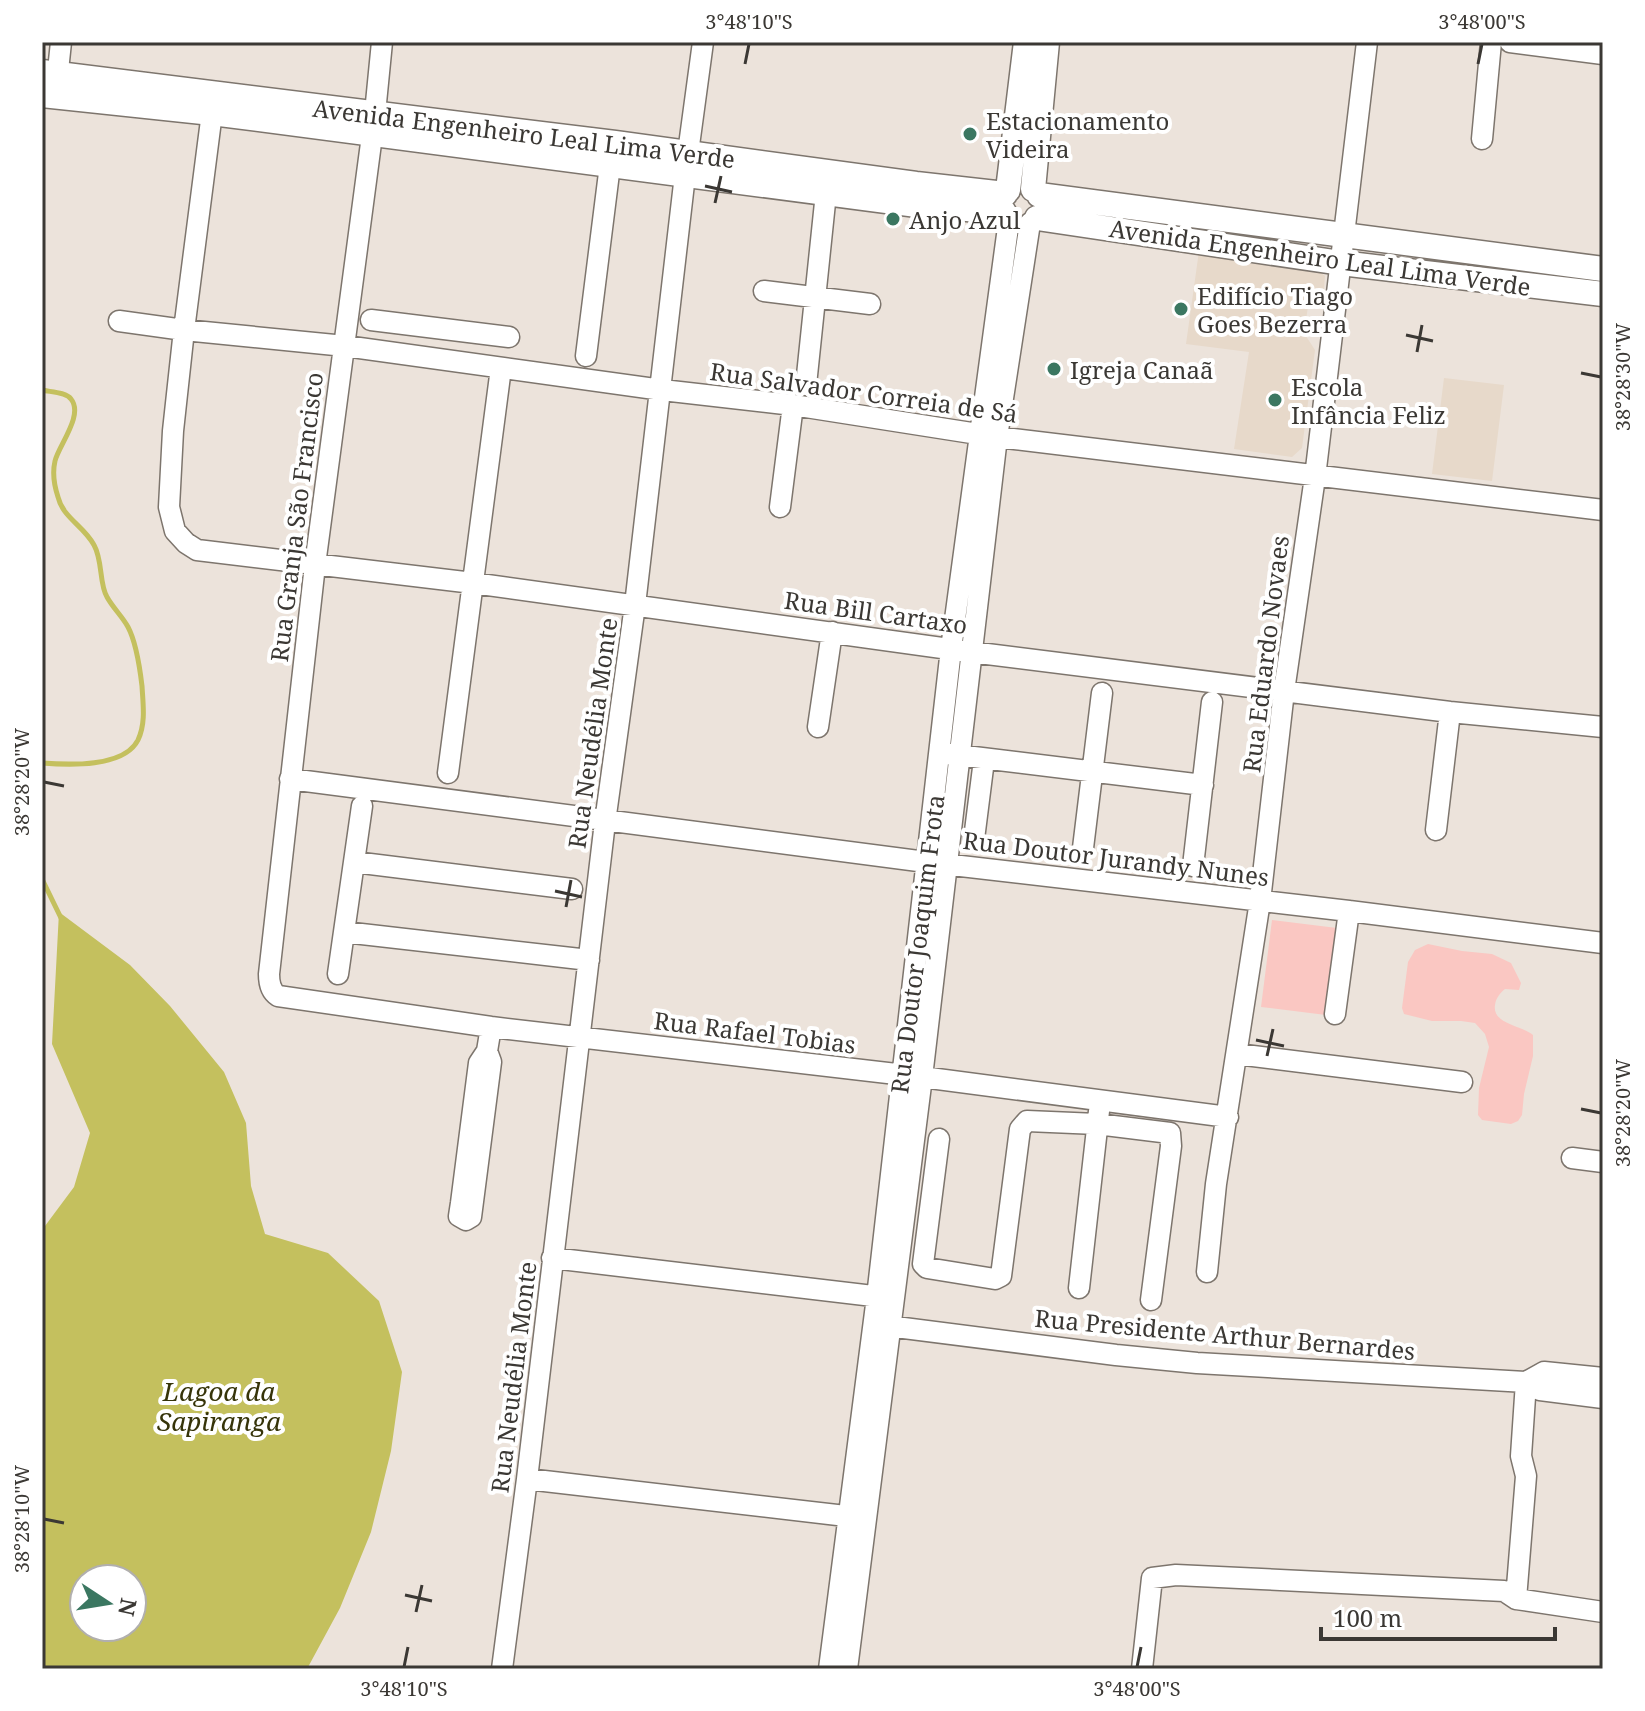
<svg xmlns="http://www.w3.org/2000/svg" width="1645" height="1711" viewBox="0 0 1645 1711" font-family="'Noto Serif',serif">
<rect width="100%" height="100%" fill="#ece3db"/>
<!-- built -->
<path fill="#e7d9ca" d="M1199 251 1316 268 1325 276 1323 302 1309 300 1304 333 1315 350 1302 448 1292 457 1234 449 1249 352 1186 344Z
M1444 378 1504 385 1492 481 1432 474Z"/>
<!-- green -->
<path fill="#fac7c2" d="M1272 920 1337 928 1326 1015 1261 1007Z
M1428 944 1462 951 1492 954 1511 963 1521 983 1519 990 1505 989C1500 993 1496 998 1495 1005 1492 1024 1521 1025 1533 1035V1056L1524 1094 1522 1115 1518 1121 1511 1124 1482 1120 1478 1115 1479 1088 1489 1047 1485 1034 1475 1023 1461 1021H1432L1404 1014 1402 1008 1408 962 1415 950Z"/>
<!-- water -->
<path fill="#c4c05e" fill-rule="evenodd" d="M59 912 130 965 170 1006 224 1072 246 1123 251 1186 265 1234 328 1253 379 1301 402 1372 391 1451 371 1532 340 1608 307 1669H42V1230L74 1187 90 1133 52 1044ZM84 1579H132V1627H84Z"/>
<g fill="none" stroke-linecap="round" stroke-linejoin="round">
<!-- stream -->
<path stroke="#c4c05e" stroke-width="5" d="M42 390C50 392 66 392 71 399 84 415 59 445 55 461 52 474 54 485 58 497 63 518 84 526 94 545 103 561 99 584 107 597 113 608 122 616 128 627 136 642 140 669 142 686 143 704 146 723 138 740 124 768 68 765 42 763
M42 879 61 918"/>
<defs>
<path id="minor" d="M382 42 375 113 315 565 269 974C269 982 270 991 278 996L491 1027 922 1077 1228 1117
M1510 42 1603 54
M56 90 61 42
M214 97 184 330 173 431 169 507 175 531 186 543 197 550 473 583 971 652 1450 712 1603 727
M1482 139 1491 42
M764 291 870 304
M371 320 509 337
M119 321 184 330 345 346 662 390 793 405 997 437 1603 510
M586 356 610 165
M806 385 826 193
M780 507 793 405
M818 727 832 632
M949 754 1203 785
M448 773 501 368
M290 779 926 862 1349 911 1603 943
M1436 830 1450 712
M974 839 984 760
M1083 848 1102 693
M354 862 572 889
M1193 866 1212 702
M344 932 589 960
M338 974 362 806
M1335 1014 1349 911
M487 1051 491 1062 471 1217 466 1220 459 1216 461 1203 479 1063 487 1051 491 1027
M1237 1054 1462 1082
M939 1139 923 1264 927 1268 995 1279 1001 1276 1020 1129 1027 1121 1097 1124 1170 1133 1171 1146 1151 1300
M1572 1158 1603 1162
M552 1258 890 1298
M1207 1272 1216 1184 1260 901 1284 691 1315 477 1367 42
M1079 1288 1099 1111
M880 1325 1116 1355 1197 1363 1526 1382 1540 1390 1603 1398
M1526 1382 1544 1372 1603 1378
M527 1479 863 1518
M1516 1599 1526 1476 1521 1456 1526 1382
M502 1669 527 1479 605 822 635 605 685 175 703 42
M829 1669 877 1297 951 649 1009 220
M847 1669 922 1077 997 437 1030 223
M1142 1669 1152 1578 1176 1575 1261 1579 1504 1591 1516 1599 1603 1612"/>
<path id="major" d="M42 72 615 143 916 184 1005 194
M42 95 212 113 917 205 1004 212
M1033 189 1047 42
M1008 190 1026 42
M1039 195 1603 269
M1037 218 1341 263 1603 294"/>
</defs>
<!-- minor casing -->
<use href="#minor" stroke="#7d756d" stroke-width="23"/>
<!-- major casing -->
<use href="#major" stroke="#7d756d" stroke-width="27"/>
<!-- minor -->
<use href="#minor" stroke="#fff" stroke-width="20"/>
<!-- major -->
<use href="#major" stroke="#fff" stroke-width="24"/>
</g>
<!-- ticks -->
<path fill="none" stroke="#3b3834" stroke-width="3" d="M745 64 749 44M1478 64 1482 44M705 186 732 192M715 203 721 176M1406 335 1433 341M1417 352 1422 325M1581 373 1601 377M44 782 64 786M555 891 582 897M566 907 571 880M1256 1040 1284 1046M1267 1056 1273 1029M1581 1109 1601 1113M44 1519 64 1523M405 1595 432 1601M416 1612 422 1585M404 1667 408 1647M1137 1667 1141 1647"/>
<!-- markers -->
<g fill="#3b7761" stroke="#fff" stroke-width="3">
<circle cx="970" cy="134" r="8"/>
<circle cx="893" cy="219" r="8"/>
<circle cx="1181" cy="309" r="8"/>
<circle cx="1054" cy="369" r="8"/>
<circle cx="1275" cy="400" r="8"/>
</g>
<g text-anchor="middle" dominant-baseline="central" stroke-width="8" stroke-linejoin="round" paint-order="stroke">
<!-- poi labels -->
<g font-size="24" fill="#3b3834" stroke="#fff" text-anchor="start">
<text x="986" y="120">Estacionamento<tspan x="986" dy="28">Videira</tspan></text>
<text x="909" y="219">Anjo Azul</text>
<text x="1197" y="295">Edifício Tiago<tspan x="1197" dy="28">Goes Bezerra</tspan></text>
<text x="1070" y="369">Igreja Canaã</text>
<text x="1291" y="386">Escola<tspan x="1291" dy="28">Infância Feliz</tspan></text>
</g>
<!-- street labels -->
<g font-size="24" fill="#3b3834" stroke="#fff">
<text transform="translate(524 133) rotate(7)">Avenida Engenheiro Leal Lima Verde</text>
<text transform="translate(1320 257) rotate(8)">Avenida Engenheiro Leal Lima Verde</text>
<text transform="translate(864 392) rotate(8)">Rua Salvador Correia de Sá</text>
<text transform="translate(296 517) rotate(-83)">Rua Granja São Francisco</text>
<text transform="translate(876 612) rotate(8)">Rua Bill Cartaxo</text>
<text transform="translate(1265 654) rotate(-83)">Rua Eduardo Novaes</text>
<text transform="translate(592 733) rotate(-82)">Rua Neudélia Monte</text>
<text transform="translate(1116 858) rotate(7)">Rua Doutor Jurandy Nunes</text>
<text transform="translate(917 944) rotate(-83)">Rua Doutor Joaquim Frota</text>
<text transform="translate(755 1032) rotate(7)">Rua Rafael Tobias</text>
<text transform="translate(1225 1334) rotate(5)">Rua Presidente Arthur Bernardes</text>
<text transform="translate(513 1377) rotate(-83)">Rua Neudélia Monte</text>
</g>
<!-- water labels -->
<g font-size="26" font-style="italic" fill="#363409" stroke="#fff">
<text x="219" y="1391">Lagoa da<tspan x="219" dy="30">Sapiranga</tspan></text>
</g>
</g>
<!-- border -->
<rect width="1645" height="1711" fill="none" stroke="#ffffff" stroke-width="88"/>
<!-- north arrow -->
<g transform="translate(108 1603) rotate(102)"><circle r="38" fill="#ffffff" stroke="#b1afae" stroke-width="2"/>
<path d="M0-6L14 30L0 20L-14 30Z" fill="#3b7761"/>
<text y="-12" font-size="22" font-weight="bold" text-anchor="middle" fill="#3b3834">N</text>
</g>
<!-- scale -->
<path d="M1321 1627v12h234v-12" fill="none" stroke="#3b3834" stroke-width="4"/>
<text x="1333" y="1627" font-size="24" fill="#3b3834" stroke="#ffffff" stroke-width="6" paint-order="stroke">100 m</text>
<rect x="44" y="44" width="1557" height="1623" fill="none" stroke="#3b3834" stroke-width="3"/>
<g font-size="20" text-anchor="middle" fill="#3b3834">
<text x="749" y="29">3°48'10"S</text>
<text x="1482" y="29">3°48'00"S</text>
<text transform="translate(1623 377) rotate(-90)" y="7">38°28'30"W</text>
<text transform="translate(22 782) rotate(-90)" y="7">38°28'20"W</text>
<text transform="translate(1623 1113) rotate(-90)" y="7">38°28'20"W</text>
<text transform="translate(22 1519) rotate(-90)" y="7">38°28'10"W</text>
<text x="404" y="1696">3°48'10"S</text>
<text x="1137" y="1696">3°48'00"S</text>
</g>
</svg>
